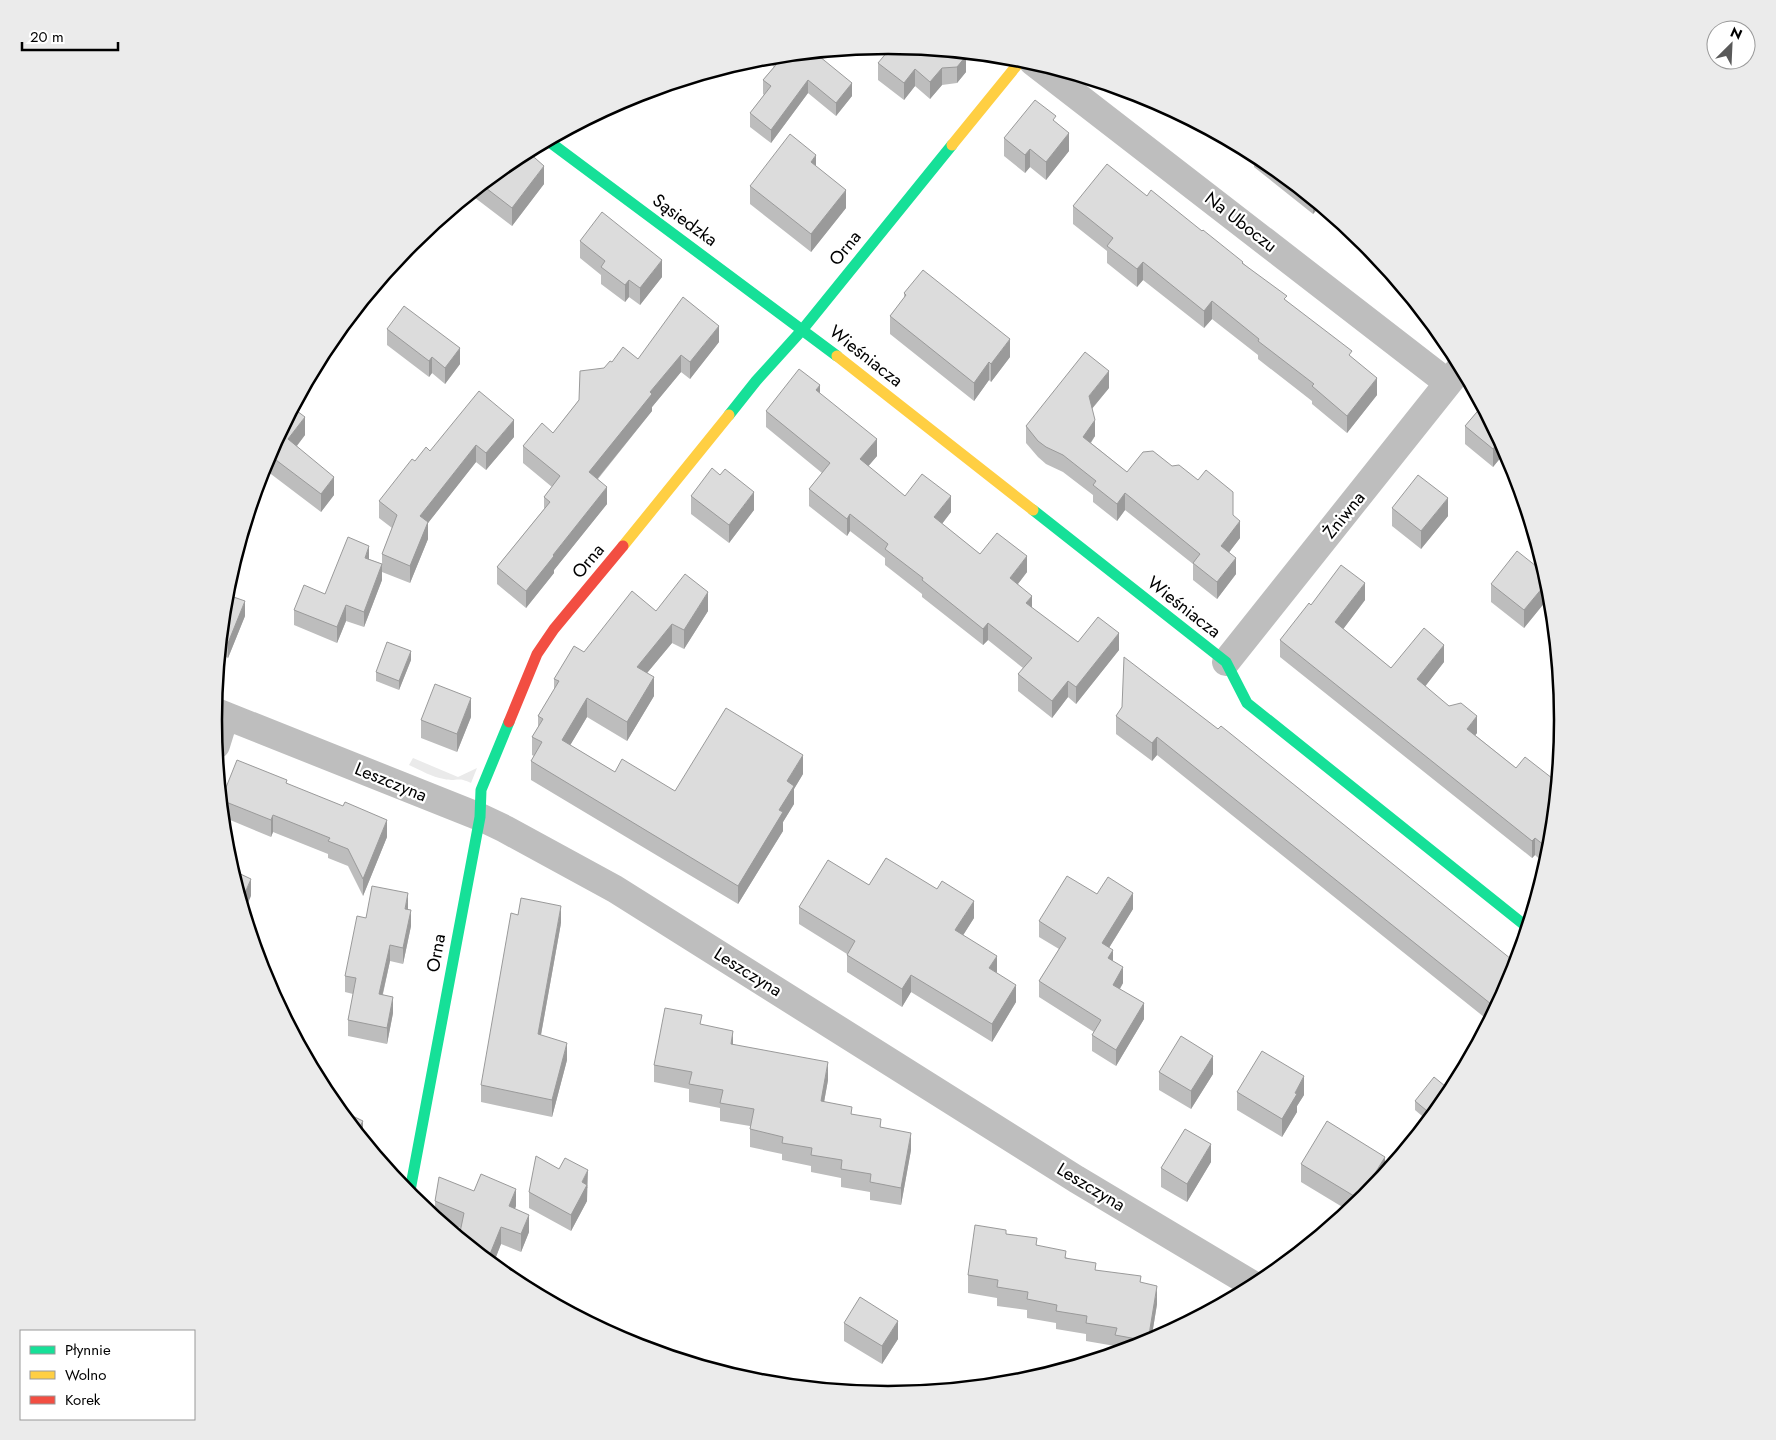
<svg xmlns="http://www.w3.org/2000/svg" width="1776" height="1440" viewBox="0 0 1776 1440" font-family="Jost,sans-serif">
<rect width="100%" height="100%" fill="#fff"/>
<!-- green -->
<path fill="#eaeaea" d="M413 758 458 777 477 768 471 783C457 776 457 782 444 779 432 777 420 770 409 765Z"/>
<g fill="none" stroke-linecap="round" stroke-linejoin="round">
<!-- street -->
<path stroke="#bebebe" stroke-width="28" d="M1033 62 1448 383
M1226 662 1461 367
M214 711 480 817 505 829 615 889 1076 1179 1255 1286
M216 745 225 716"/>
<!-- fast -->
<path stroke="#16e098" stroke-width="11" d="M547 140 837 356
M729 415 756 381 803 329 952 145
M1033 510 1226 662 1247 703 1527 927
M409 1196 480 817 481 790 509 722"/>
<!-- slow -->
<path stroke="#ffcf43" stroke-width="11" d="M952 145 1022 59
M837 356 1033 510
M623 546 729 415"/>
<!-- jam -->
<path stroke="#f24e42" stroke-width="11" d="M509 722 537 654 554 629 623 546"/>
</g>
<!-- wall -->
<path fill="#bdbdbd" d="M814 52 852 96 836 116 808 93 771 143 750 127V113L764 95 763 94V80L774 67 763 57Z
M966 53V72L957 83 942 85 930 99 915 86 904 100 878 80V63Z
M1056 122 1069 151 1046 180 1030 167 1025 173 1004 156V138Z
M1254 154 1263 159 1320 206 1313 214 1254 167Z
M513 159 544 184 512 226 470 194Z
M816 166 846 208 811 252 750 204V186Z
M1147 196 1243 263 1352 358 1377 395 1347 433 1312 404V401L1258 359V355L1212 319 1204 328 1143 280 1137 287 1107 263V251L1073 224V206Z
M580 241 662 277 640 305 629 297 625 302 601 284V275L580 258Z
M1381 262 1392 276 1381 266Z
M904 293 1010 357 991 382 989 380 974 401 890 334V316L904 298Z
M387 329 460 364 445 384 432 373 429 377 387 345Z
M719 342 690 379 681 372 652 407V411L598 479 607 504 554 570V573L526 608 497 584V567L544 509V497L552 487 523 463V446L553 433 604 368 612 362 638 359Z
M1109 388 1092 409 1095 436 1091 443 1127 472 1233 515 1240 538 1229 552 1236 574 1217 599 1193 580V564L1125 510 1117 521 1093 502V495L1063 472 1046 464 1038 457 1026 443V426Z
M820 393 877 456 868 466 905 496 951 512 942 524 980 554 1027 572 1018 584 1032 608 1078 642 1119 650 1076 704 1068 697 1052 718 1018 691V674L1023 668 988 640 983 645 922 597V594L885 565V558L850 531 847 536 809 506V489L822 473 766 427V411Z
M1482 406 1506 451 1493 467 1465 444V426Z
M293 408 305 435 297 446 334 495 321 512 263 468 264 461Z
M514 437 486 470 476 462 428 523V539L410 583 382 572V580L364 627 346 621 337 643 294 625V610L325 594 369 559 382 564V554L392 528 379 518V501L415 461 430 451Z
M691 496 754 510 729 543 691 514Z
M1392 508 1448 516 1421 549 1392 526Z
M234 576 227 594 245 616 228 658 220 654 226 588Z
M1491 584 1550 596 1524 628 1491 602Z
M1365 600 1343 629 1391 668 1444 662 1425 686 1477 733 1475 735 1516 768 1557 782 1550 852 1546 865 1535 855 1532 858 1280 657V640L1311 605Z
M656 611H708L684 649 672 643 647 673 654 696 627 741 587 717 570 745 615 772 675 791 803 774 794 789V804L783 822V831L738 904 531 780V761L534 756 532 755V737L538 727V716L554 690V679L584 652Z
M411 660 399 690 376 681V672Z
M1122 707 1512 979 1489 1021 1157 755 1152 761 1116 734V716Z
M471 717 457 752 421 738V720Z
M287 784 387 837 363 896 348 866 328 858V854L273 832 271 837 223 817 221 800Z
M869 885 974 918 963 935 997 973 1016 1002 992 1042 911 992 902 1007 847 972V954L799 924V907Z
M1097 894 1133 909 1109 948 1113 961 1123 983 1120 989 1144 1019 1116 1066 1092 1051V1035L1094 1032 1039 997V981L1059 949 1039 937V921Z
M408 909 411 926 403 964 390 961 383 994 393 1013 387 1044 348 1036V1020L353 994 345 992V976L366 918Z
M561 923 541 1035 567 1060 552 1117 481 1102V1085Z
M702 1025 733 1044 828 1080 824 1102 881 1127 911 1150 901 1205 870 1200V1192L841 1187V1178L811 1172V1166L782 1160V1154L750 1147V1126L720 1121V1108L689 1102V1089L654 1082V1065Z
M1159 1072 1213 1074 1191 1109 1159 1090Z
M1237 1092 1304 1095 1297 1106V1112L1282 1137 1237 1110Z
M1449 1095 1428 1121 1415 1110V1101Z
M1211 1162 1187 1202 1161 1187V1168Z
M1301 1164 1385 1174 1365 1198 1349 1211 1301 1182Z
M559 1169 588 1187 587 1188V1201L571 1231 529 1208V1192Z
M435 1201 516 1206 515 1209 529 1232 521 1252 501 1244 494 1261 498 1269 461 1228 437 1219 435 1217Z
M1006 1234 1037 1245 1096 1270 1141 1283 1157 1304 1151 1341 1146 1344 1115 1353V1346L1086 1341V1334L1056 1329V1323L1027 1318V1310L997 1306V1298L968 1293V1275Z
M844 1323 898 1339 882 1364 844 1341Z"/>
<!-- shaded-wall -->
<path fill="#9a9a9a" d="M966 56V72L957 83V67Z
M942 68V85L930 99V82Z
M915 69V86L904 100V83Z
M808 80V93L771 143V130Z
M852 83V96L836 116V103Z
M1069 133V151L1046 180V162Z
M1030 149V167L1025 173V155Z
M816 155V173L811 162Z
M544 166V184L512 226V208Z
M846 190V208L811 252V234Z
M1313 200 1320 206 1313 214Z
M662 260V277L640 305V288Z
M1143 262V280L1137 287V269Z
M629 280V297L625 302V285Z
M1212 301V319L1204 328V311Z
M719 326V342L690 379V362Z
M1010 339V357L991 382V364Z
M460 348V364L445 384V368Z
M681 355V372L652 407V411L589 489V472L650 392Z
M432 357V373L429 377V361Z
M989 362V380L974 401V383Z
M1109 371V388L1089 412V396Z
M1377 378V395L1347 433V416Z
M820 385V402L816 390Z
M305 417V435L288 457V439Z
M514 420V437L486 470V453Z
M1095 420V436L1083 453V437Z
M877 439V456L860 476V459Z
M1500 440 1506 451 1493 467V449Z
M476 445V462L428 523V539L410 583V566L420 516Z
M334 477V495L321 512V494Z
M607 487V504L554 570V573L526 608V591L553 555Z
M754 492V510L729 543V525Z
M1125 493V510L1117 521V504Z
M951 496V512L934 534V517Z
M1448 498V516L1421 549V531Z
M850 514V531L847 536V519Z
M1240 521V538L1221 563V546Z
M369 546V562L365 558Z
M1027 556V572L1010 594V578Z
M1236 558V574L1217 599V582Z
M234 561V576L225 600 226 588Z
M382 564V580L364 627V612Z
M1548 581 1550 589V596L1524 628V610Z
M1365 583V600L1335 640V622Z
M708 592V611L684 649V630Z
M1032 596V612L1026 603Z
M245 601V616L228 658V643Z
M346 605V621L337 643V627Z
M988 623V640L983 645V629Z
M672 624V643L637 685V667Z
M1119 633V650L1076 704V687Z
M1444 645V662L1417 697V679Z
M411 651V660L399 690V681Z
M654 677V696L627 741V722Z
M1068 681V697L1052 718V701Z
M471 698V717L457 752V734Z
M587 698V717L562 759V740Z
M1477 716V733L1467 746V729Z
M1157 737V755L1152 761V743Z
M803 755V774L794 789V804L783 822V831L738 904V886L779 810 787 781Z
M273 815V832L271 837V820Z
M387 820V837L363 896V879Z
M1535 838V855L1532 858V841Z
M233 863V874L231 867Z
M251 879V896L244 912 241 902Z
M408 893V909H405Z
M1133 893V909L1102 959V943Z
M974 901V918L955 948V930Z
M561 906V923L538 1051V1034Z
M411 910V926L403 964V948Z
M390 945V961L379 1010V994Z
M1113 950V966L1108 958Z
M997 956V973L989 968Z
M1123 967V983L1113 1000V985Z
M911 975V992L902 1007V989Z
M1016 985V1002L992 1042V1024Z
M393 997V1013L387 1044V1028Z
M1144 1003V1019L1116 1066V1050Z
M733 1031V1048L731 1044Z
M567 1043V1060L552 1117V1100Z
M1213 1056V1074L1191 1109V1091Z
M828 1062V1080L821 1119V1101Z
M1304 1076V1095L1297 1106V1112L1282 1137V1119L1295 1093Z
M363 1121V1139L357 1131Z
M911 1133V1150L901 1205V1188Z
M1211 1144V1162L1187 1202V1184Z
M1385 1157V1174L1365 1198 1359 1203V1199Z
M588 1170 587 1201 571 1231V1215L582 1182Z
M516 1189V1206L509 1223V1206Z
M529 1215V1232L521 1252V1234Z
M501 1227V1244L493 1265 488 1259Z
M1157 1286V1304L1151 1341 1148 1343Z
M898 1321V1339L882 1364V1346Z"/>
<!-- building -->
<path fill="#dcdcdc" stroke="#9a9a9a" d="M893 45 966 53V56L957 67 942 68 930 82 915 69 904 83 878 63Z
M814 52 852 83 836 103 808 80 771 130 750 113 771 86 763 80 781 59 777 56Z
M1035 100 1056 116 1053 120 1069 133 1046 162 1030 149 1025 155 1004 138Z
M790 134 816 155 811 162 846 190 811 234 750 186Z
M527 151 544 166 512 208 482 185 513 159Z
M1107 164 1147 196 1151 190 1202 231 1203 230 1243 262 1242 263 1287 296 1284 299 1352 351 1349 355 1377 378 1347 416 1312 386 1314 384 1258 341 1259 339 1212 301 1204 311 1143 262 1137 269 1107 246 1113 238 1073 206Z
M602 212 662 260 640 288 629 280 625 285 601 267 605 261 580 241Z
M923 270 1010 339 991 364 989 362 974 383 890 316 906 295 904 293Z
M683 297 719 326 690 362 681 355 650 392 652 394 589 472 607 487 553 555 554 556 526 591 497 567 550 502 544 497 560 476 523 446 542 423 553 433 579 400 580 371 604 368 610 361 612 362 623 347 638 359Z
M404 306 460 348 445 368 432 357 429 361 387 329Z
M1085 352 1109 371 1089 396 1095 420 1083 437 1127 472 1143 452 1153 451 1172 466 1179 465 1198 480 1206 470 1233 492V515L1240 521 1221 546 1236 558 1217 582 1193 563 1200 554 1125 493 1117 504 1093 485 1096 481 1063 455 1046 447 1038 441 1026 426Z
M799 369 820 385 816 390 877 439 860 459 905 496 922 474 951 496 934 517 980 554 997 533 1027 556 1010 578 1032 596 1026 603 1078 642 1098 617 1119 633 1076 687 1068 681 1052 701 1018 674 1032 658 988 623 983 629 922 580 923 578 885 549 888 544 850 514 847 519 809 489 830 463 766 411Z
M479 391 514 420 486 453 476 445 420 516 428 522 410 566 382 554 397 515 379 501 412 459 415 461 426 447 430 451Z
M1482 406 1500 440 1493 449 1465 426Z
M293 408 305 417 288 439 334 477 321 494 268 454Z
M712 468 720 475 725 469 754 492 729 525 691 496Z
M1418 475 1448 498 1421 531 1392 508Z
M348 537 369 546 365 558 382 564 364 612 346 605 337 627 294 610 304 585 325 594Z
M1517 551 1546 574 1548 581 1524 610 1491 584Z
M1341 565 1365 583 1335 622 1391 668 1424 628 1444 645 1417 679 1449 706 1461 703 1477 716 1467 729 1516 768 1525 757 1557 782 1550 850 1535 838 1532 841 1280 640 1309 603 1311 605Z
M685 574 708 592 684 630 672 624 637 667 654 677 627 722 587 698 562 740 615 772 622 759 675 791 726 708 803 755 787 781 794 786 779 810 783 812 738 886 531 761 542 742 532 737 543 719 538 716 559 681 554 679 574 646 584 652 632 591 656 611Z
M225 594 245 601 228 643 221 640Z
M387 642 411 651 399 681 376 672Z
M1124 657 1218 729 1221 726 1516 963 1512 979 1496 1008 1157 737 1152 743 1116 716 1122 707Z
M435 684 471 698 457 734 421 720Z
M237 760 287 780 286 783 343 806 345 802 387 820 363 879 348 849 328 841 330 838 273 815 271 820 221 800Z
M886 858 937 889 942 881 974 901 955 930 997 956 989 968 1016 985 992 1024 911 975 902 989 847 955 855 941 799 907 828 860 869 885Z
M229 861 233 863 231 867Z
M232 870 251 879 241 902Z
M1067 876 1097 894 1108 877 1133 893 1102 943 1113 950 1108 958 1123 967 1113 985 1144 1003 1116 1050 1092 1035 1101 1020 1039 981 1066 938 1039 921Z
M372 886 408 893 405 909 411 910 403 948 390 945 379 994 393 997 387 1028 348 1020 356 978 345 976 357 916 366 918Z
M521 898 561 906 538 1034 567 1043 552 1100 481 1085 511 913 518 915Z
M665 1008 702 1015 700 1024 733 1031 731 1044 828 1062 821 1101 852 1107 851 1114 881 1119 880 1127 911 1133 901 1188 870 1182 871 1174 841 1169 842 1160 811 1155 812 1148 782 1143 783 1137 750 1129 754 1109 720 1103 723 1090 689 1084 692 1072 654 1065Z
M1181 1036 1213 1056 1191 1091 1159 1072Z
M1262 1051 1304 1076 1295 1093 1297 1094 1282 1119 1237 1092Z
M1434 1077 1451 1091 1449 1095 1432 1115 1415 1101Z
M340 1110 363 1121 357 1131Z
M1327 1121 1385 1157 1359 1199 1301 1164Z
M1185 1129 1211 1144 1187 1184 1161 1168Z
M536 1156 559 1169 565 1158 588 1170 582 1182 587 1185 571 1215 529 1192Z
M481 1174 516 1189 509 1206 529 1215 521 1234 501 1227 488 1259 498 1261 497 1268 459 1237 464 1213 435 1201 439 1177 474 1191Z
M975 1225 1006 1230V1234L1037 1238 1036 1245 1066 1251 1065 1258 1096 1263 1095 1270 1141 1276 1140 1282 1157 1286 1148 1341 1115 1335 1117 1328 1086 1323 1087 1316 1056 1311 1057 1305 1027 1299 1028 1292 997 1287 998 1280 968 1275Z
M860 1297 898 1321 882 1346 844 1323Z"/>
<g text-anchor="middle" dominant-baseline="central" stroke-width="4.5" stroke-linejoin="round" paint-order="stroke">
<!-- street labels -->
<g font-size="18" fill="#000" stroke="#fff">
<text transform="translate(685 220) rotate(36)">Sąsiedzka</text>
<text transform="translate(1241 222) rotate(38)">Na Uboczu</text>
<text transform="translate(845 248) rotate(-51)">Orna</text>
<text transform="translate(866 356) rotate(38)">Wieśniacza</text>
<text transform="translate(1344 515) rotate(-51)">Żniwna</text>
<text transform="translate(588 561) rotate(-50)">Orna</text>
<text transform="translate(1184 607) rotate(38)">Wieśniacza</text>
<text transform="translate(391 782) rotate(22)">Leszczyna</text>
<text transform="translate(436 953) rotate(-80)">Orna</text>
<text transform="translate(748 972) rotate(32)">Leszczyna</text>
<text transform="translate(1091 1187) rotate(31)">Leszczyna</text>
</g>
</g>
<!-- crop -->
<path d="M0 0H1776V1440H0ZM222 720a666 666 0 1 1 1332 0a666 666 0 1 1-1332 0Z" fill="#ebebeb" fill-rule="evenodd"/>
<path fill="none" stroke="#000" stroke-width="2.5" d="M222 720a666 666 0 1 1 1332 0a666 666 0 1 1-1332 0Z"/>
<!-- legend -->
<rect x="20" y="1330" width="175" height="90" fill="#ffffff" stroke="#999999"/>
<rect x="30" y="1346" width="25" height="8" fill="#16e098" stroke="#999999"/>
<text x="65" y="1355" font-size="15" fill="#000000">Płynnie</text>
<rect x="30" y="1371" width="25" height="8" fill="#ffcf43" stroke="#999999"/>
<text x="65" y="1380" font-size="15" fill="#000000">Wolno</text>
<rect x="30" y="1396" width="25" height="8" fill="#f24e42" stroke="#999999"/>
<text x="65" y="1405" font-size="15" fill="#000000">Korek</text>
<!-- north arrow -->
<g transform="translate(1731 45) rotate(24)"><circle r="24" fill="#ffffff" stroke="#999999"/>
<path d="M0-4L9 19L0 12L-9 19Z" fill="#595959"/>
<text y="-8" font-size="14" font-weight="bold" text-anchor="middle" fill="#000000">N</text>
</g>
<!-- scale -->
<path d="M22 42v8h96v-8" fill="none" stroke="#000000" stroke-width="2.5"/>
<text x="30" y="42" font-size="15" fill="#000000" stroke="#ffffff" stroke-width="4" paint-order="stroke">20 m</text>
</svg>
